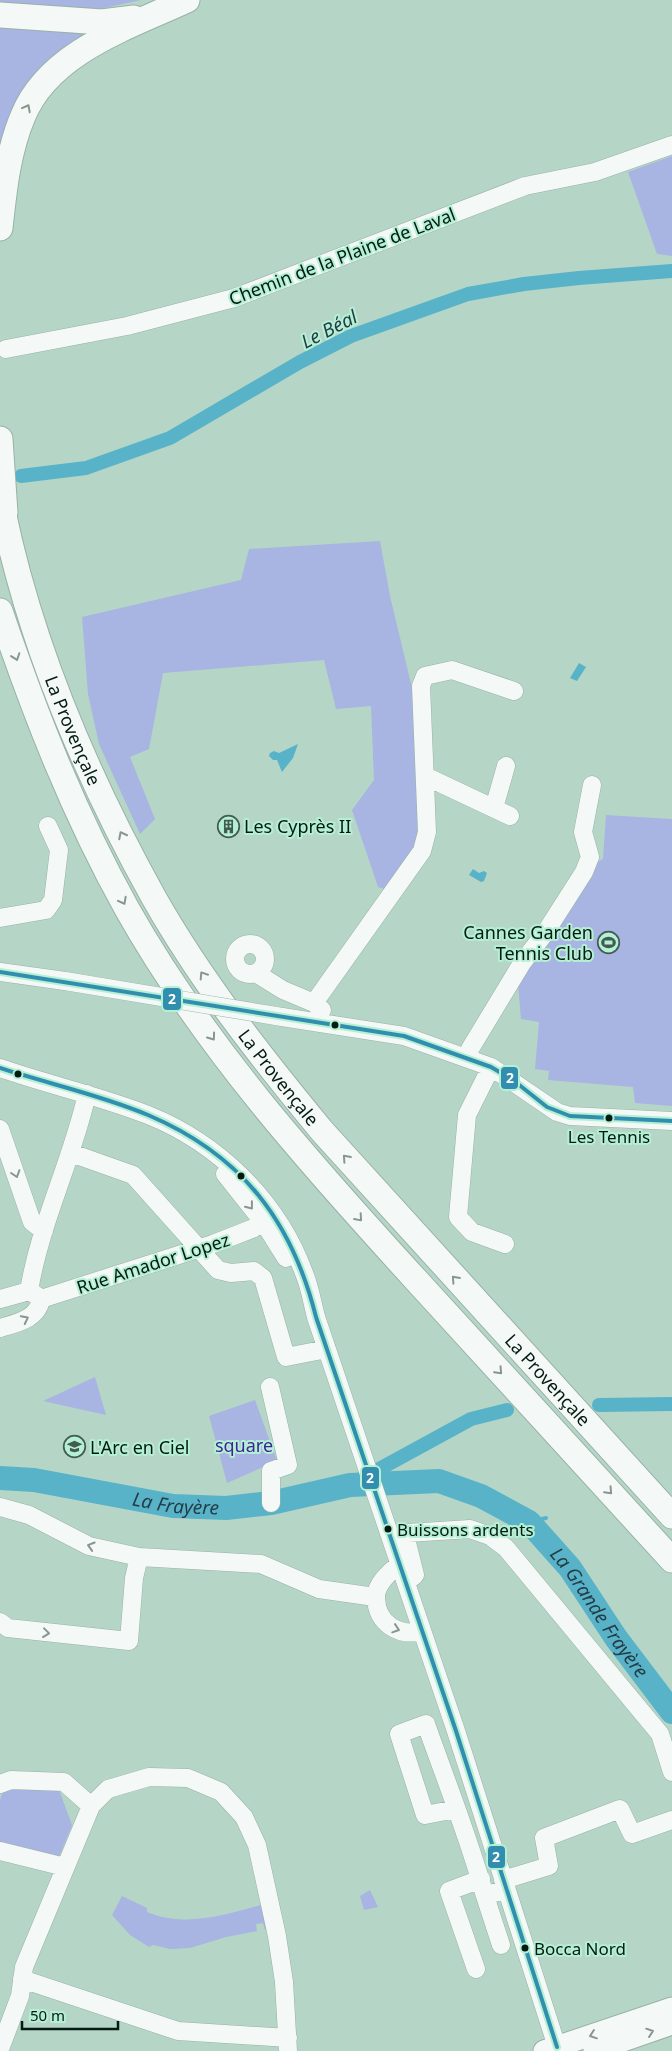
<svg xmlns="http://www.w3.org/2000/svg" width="672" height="2051" viewBox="0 0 672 2051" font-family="'Noto Sans',sans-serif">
<rect width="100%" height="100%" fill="#b5d6c7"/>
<!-- green -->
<path fill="#a8b4e1" d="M0 0H141L100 9 0 5Z
M0 27 75 33 103 32 71 50 0 181Z
M672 156V256L657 254 628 172Z
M380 541 390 596 413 692 417 728 419 846 387 890 378 887 352 810 374 780 371 706 336 709 324 660 163 673 149 749 130 757 155 819 140 834 99 744 88 694 82 617 241 580 249 549Z
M606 815 672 819V1106L635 1103 633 1087 548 1080 549 1071 535 1069 539 1022 521 1019 518 984 597 862 603 859Z
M95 1377 106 1415 43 1401Z
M255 1400 277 1461 227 1483 209 1416Z
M58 1787 72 1825 59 1857 0 1842V1800L4 1788Z
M370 1890 378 1907 364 1910 360 1896Z
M122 1896 147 1908V1912C185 1928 226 1915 264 1904L269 1927 265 1930 263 1923 256 1924 257 1931 226 1937 190 1948 170 1949 153 1945 149 1947 130 1935 112 1915Z"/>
<!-- water -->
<path fill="#58b3c9" d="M579 663 586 667 577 681 570 678Z
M298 744 293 758 282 772 277 760H273L269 756 270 753 274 751 279 753Z
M473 869 479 873 484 871 487 873 484 881 481 882 469 875Z"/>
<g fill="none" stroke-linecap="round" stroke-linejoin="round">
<!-- stream -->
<path stroke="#58b3c9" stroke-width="4" d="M529 1522 546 1518"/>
<!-- canal -->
<path stroke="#58b3c9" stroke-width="14" d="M21 476 86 468 170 438 300 362 351 336 468 294 524 284 579 278 672 271
M599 1405 672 1404
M350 1485 471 1419 507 1410"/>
<!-- river -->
<path stroke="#58b3c9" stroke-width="24" id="s1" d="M0 1478 34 1480 173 1506 226 1508 271 1503 350 1485 439 1481 481 1496 529 1522 570 1568 616 1638 672 1712"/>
<defs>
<path id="minor" d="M6 349 127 326 234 298 525 186 595 172 672 145
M425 776 510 816
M494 808 506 766
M0 918 46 910 53 900 59 850 48 826
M235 959a15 15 0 1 1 30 0a15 15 0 1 1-30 0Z
M0 972 65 981
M256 973 283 990 314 1003 322 1010
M314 1003 422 851 427 832 421 686 425 676 452 670 514 691
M282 1017 404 1036 491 1067 557 1112 570 1116 672 1121
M467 1058 470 1049 522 963 545 933 584 872 590 857 583 832 592 785
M491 1067 467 1115 458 1217 472 1232 505 1244
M0 1068C49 1085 100 1096 148 1115 218 1143 278 1201 304 1273 310 1287 312 1302 316 1317L456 1731 557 2047
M0 1129 32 1222 44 1231
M71 1153 133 1175 218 1270 231 1273 254 1271 263 1278 286 1357 327 1349
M225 1174 264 1223 286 1258
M29 1291C40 1223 72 1161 87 1094
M0 1299 29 1291 39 1297
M41 1299 213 1244 254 1228 273 1216
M0 1328C17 1323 38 1319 41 1299
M270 1387 288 1465 271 1471V1503
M0 1507 29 1515 89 1546 139 1557 261 1564 319 1589 375 1597
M400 1564C390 1571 375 1585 376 1598 377 1624 399 1637 422 1631
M413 1577 415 1575 407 1543 408 1533 470 1529 490 1536 506 1548 660 1734 672 1772
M0 1622 8 1628 129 1641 134 1578 139 1557
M0 1784 11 1780 64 1782 91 1806
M456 1809 425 1815 399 1734 426 1724C446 1781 469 1838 485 1896L506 1889
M0 1851 65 1867
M503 1880 549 1866 544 1838 620 1809 632 1834 672 1820
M485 1896 501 1945
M476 1969 449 1891 481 1879
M22 1979 178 2031 288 2038
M0 2049 20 1996 24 1967 91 1806 108 1789 149 1777 188 1778 221 1792 244 1817 257 1845 277 1936 284 1982 288 2051"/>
<path id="major" d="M544 2051 672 2008
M594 2051 672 2024"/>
<g id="highway">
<path d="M0 15 102 22 134 18"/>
<path d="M0 228C4 191 8 151 23 116 49 52 129 27 187 0"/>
<path d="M0 439 5 513"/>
<path id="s2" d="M0 497C27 636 85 774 154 898 201 981 261 1057 322 1131L672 1516"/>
<path d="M0 611C35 714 74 814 127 909 204 1046 312 1166 417 1281 502 1374 587 1467 672 1560"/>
</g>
</defs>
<!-- minor casing -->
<use href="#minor" stroke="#99b1a6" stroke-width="19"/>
<!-- major casing -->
<use href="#major" stroke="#99b1a6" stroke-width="23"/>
<!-- highway casing -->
<use href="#highway" stroke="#99b1a6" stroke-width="27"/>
<!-- minor -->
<use href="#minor" stroke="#f4f9f7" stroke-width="18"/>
<!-- major -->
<use href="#major" stroke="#f4f9f7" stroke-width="21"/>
<!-- highway -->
<use href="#highway" stroke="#f4f9f7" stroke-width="25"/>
<defs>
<path id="minor-bridge" d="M65 981 282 1017"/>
</defs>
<!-- minor-bridge casing -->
<use href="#minor-bridge" stroke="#99b1a6" stroke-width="19" stroke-linecap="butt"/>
<!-- minor-bridge -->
<use href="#minor-bridge" stroke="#f4f9f7" stroke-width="18"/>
<defs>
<path id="bus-1" d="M0 972 404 1036 491 1067 513 1080 547 1107 570 1116 672 1121
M0 1068C49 1084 101 1095 148 1115 242 1155 292 1221 316 1317L456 1731 557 2047"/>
</defs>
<!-- bus-1 casing -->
<use href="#bus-1" stroke="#b5f0d5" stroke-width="8"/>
<!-- bus-1 -->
<use href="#bus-1" stroke="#328eaf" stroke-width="4"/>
</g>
<!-- one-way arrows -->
<defs><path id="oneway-chevron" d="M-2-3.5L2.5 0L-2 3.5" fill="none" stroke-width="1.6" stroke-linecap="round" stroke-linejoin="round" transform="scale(1.25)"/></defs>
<g stroke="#889590">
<use href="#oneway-chevron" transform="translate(27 108) rotate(-62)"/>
<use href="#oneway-chevron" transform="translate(16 657) rotate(71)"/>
<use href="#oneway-chevron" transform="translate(122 835) rotate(-117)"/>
<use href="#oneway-chevron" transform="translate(123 901) rotate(62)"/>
<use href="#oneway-chevron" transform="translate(203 975) rotate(-123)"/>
<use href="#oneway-chevron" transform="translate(212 1037) rotate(54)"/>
<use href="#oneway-chevron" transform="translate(346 1158) rotate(-132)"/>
<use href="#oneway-chevron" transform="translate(16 1174) rotate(72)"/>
<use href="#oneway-chevron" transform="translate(250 1206) rotate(52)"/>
<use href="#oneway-chevron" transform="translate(359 1218) rotate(49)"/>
<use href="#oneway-chevron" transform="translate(455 1279) rotate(-132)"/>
<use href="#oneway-chevron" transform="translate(25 1319) rotate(-27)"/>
<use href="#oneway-chevron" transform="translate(499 1371) rotate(47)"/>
<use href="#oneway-chevron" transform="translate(609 1491) rotate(47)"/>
<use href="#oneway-chevron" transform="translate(91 1546) rotate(-163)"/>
<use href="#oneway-chevron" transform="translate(396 1629) rotate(18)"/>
<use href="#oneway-chevron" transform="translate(46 1633) rotate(7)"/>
<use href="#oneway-chevron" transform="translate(650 2032) rotate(-19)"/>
<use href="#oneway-chevron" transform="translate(593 2035) rotate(161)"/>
</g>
<!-- icons -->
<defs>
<symbol id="building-ring" viewBox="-11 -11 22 22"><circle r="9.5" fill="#b5f0d5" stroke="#425c51" stroke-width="1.5"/><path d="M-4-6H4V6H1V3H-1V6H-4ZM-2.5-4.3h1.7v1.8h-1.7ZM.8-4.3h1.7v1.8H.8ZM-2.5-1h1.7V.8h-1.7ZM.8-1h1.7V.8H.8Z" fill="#425c51"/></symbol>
<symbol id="stadium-ring" viewBox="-11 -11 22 22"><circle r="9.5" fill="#b5f0d5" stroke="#425c51" stroke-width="1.5"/><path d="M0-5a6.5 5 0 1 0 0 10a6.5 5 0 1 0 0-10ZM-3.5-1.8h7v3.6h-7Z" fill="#425c51"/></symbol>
<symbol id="school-ring" viewBox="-11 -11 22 22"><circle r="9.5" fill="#b5f0d5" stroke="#425c51" stroke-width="1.5"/><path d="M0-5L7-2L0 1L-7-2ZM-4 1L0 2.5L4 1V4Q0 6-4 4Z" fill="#425c51"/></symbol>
</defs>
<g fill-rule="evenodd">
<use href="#building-ring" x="216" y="814" width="25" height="25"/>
<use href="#stadium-ring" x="596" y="930" width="25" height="25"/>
<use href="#school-ring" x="62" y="1434" width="25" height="25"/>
</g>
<!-- markers -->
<g fill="#041b12" stroke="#b5f0d5" stroke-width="2">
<circle cx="335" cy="1025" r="4.5"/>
<circle cx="18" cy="1074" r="4.5"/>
<circle cx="609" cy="1118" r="4.5"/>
<circle cx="241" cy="1176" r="4.5"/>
<circle cx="388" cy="1529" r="4.5"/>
<circle cx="525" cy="1948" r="4.5"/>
</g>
<g text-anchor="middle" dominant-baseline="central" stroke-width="4" stroke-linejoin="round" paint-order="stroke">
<!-- bus labels -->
<g font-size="17" fill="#041b12" stroke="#b5f0d5" text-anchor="start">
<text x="609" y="1136" text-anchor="middle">Les Tennis</text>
<text x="397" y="1529">Buissons ardents</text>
<text x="534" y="1948">Bocca Nord</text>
</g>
<!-- street labels -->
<g font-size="18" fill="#041b12" stroke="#b5f0d5">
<text transform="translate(342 256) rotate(-21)">Chemin de la Plaine de Laval</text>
<text stroke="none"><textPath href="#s2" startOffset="245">La Provençale</textPath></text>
<text stroke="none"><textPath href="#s2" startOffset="650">La Provençale</textPath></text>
<text transform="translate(153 1263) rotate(-18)">Rue Amador Lopez</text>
<text stroke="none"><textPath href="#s2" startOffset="1055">La Provençale</textPath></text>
</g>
<!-- poi labels -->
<g font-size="18" fill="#041b12" stroke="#b5f0d5" text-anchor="start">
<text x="244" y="826">Les Cyprès II</text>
<text x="593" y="932" text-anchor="end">Cannes Garden<tspan x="593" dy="21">Tennis Club</tspan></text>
<text x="90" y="1447">L'Arc en Ciel</text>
</g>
<!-- park labels -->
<g font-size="18" fill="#3e2495" stroke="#b5f0d5">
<text x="244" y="1445">square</text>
</g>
<!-- water labels -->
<g font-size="19" font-style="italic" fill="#243d46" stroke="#b5f0d5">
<text transform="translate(329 329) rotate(-27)">Le Béal</text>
<text stroke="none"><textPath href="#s1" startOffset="178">La Frayère</textPath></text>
<text stroke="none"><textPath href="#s1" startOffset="658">La Grande Frayère</textPath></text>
</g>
</g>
<g stroke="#b5f0d5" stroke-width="2">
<rect x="162" y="987" width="20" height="24" rx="5" fill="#328eaf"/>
<rect x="500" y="1066" width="19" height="24" rx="5" fill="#328eaf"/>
<rect x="361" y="1466" width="19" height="24" rx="5" fill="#328eaf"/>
<rect x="487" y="1845" width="19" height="24" rx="5" fill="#328eaf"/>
</g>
<g font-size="14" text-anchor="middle" font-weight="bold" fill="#fff">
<text x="172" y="1004">2</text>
<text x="510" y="1083">2</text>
<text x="370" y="1483">2</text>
<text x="496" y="1862">2</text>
</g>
<!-- scale -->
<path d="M22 2021v8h96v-8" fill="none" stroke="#041b12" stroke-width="2.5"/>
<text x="30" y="2021" font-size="15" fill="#041b12" stroke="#b5f0d5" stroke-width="4" paint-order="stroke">50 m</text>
</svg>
